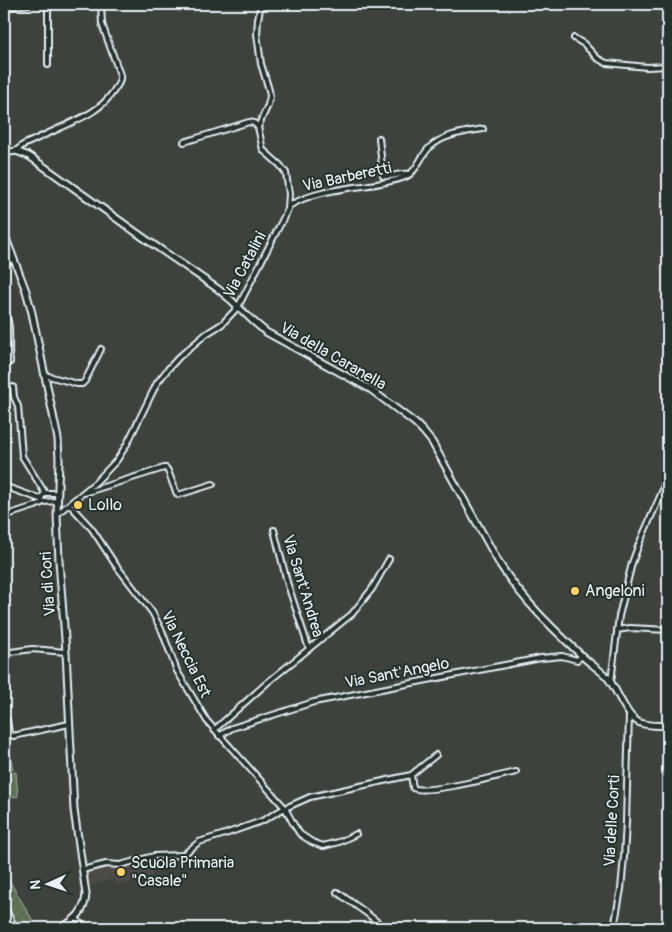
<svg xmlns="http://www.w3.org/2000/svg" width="672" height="932" viewBox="0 0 672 932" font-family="Pangolin,sans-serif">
<defs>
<pattern id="grass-dots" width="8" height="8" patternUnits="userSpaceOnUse" patternTransform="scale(1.25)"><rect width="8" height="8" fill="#5e7255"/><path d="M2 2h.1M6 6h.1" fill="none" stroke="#515b4f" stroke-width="1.8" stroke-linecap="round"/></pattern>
</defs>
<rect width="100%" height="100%" fill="#3d423c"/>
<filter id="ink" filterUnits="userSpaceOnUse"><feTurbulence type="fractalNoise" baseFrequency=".02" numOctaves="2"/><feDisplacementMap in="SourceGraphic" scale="10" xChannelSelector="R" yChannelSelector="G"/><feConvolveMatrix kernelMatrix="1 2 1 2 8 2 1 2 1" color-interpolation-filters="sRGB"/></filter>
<g filter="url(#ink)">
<!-- built -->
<path fill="#4d4c47" d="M155 860 151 880 117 885 114 879 89 885 88 877 90 875 89 871 107 866 114 868Z"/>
<!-- grass -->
<path fill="url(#grass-dots)" stroke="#a3b2a6" d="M8 739 13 770 4 771V740Z
M16 772 18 796 4 799V774Z
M4 871 37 928H17L4 901Z"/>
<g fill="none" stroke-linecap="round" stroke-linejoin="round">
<defs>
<path id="minor" d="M46 4 48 8V65
M333 4H343
M4 7 30 4
M574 38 584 44 597 58 606 63 647 67 668 66
M379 138 383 176C391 178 401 172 410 174
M184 142 249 122 254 123 258 127
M16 151 23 145C36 139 49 133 62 127 82 118 101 110 113 92 117 86 121 82 120 75L102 24 101 4
M289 206C309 193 340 189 363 186 377 184 392 182 405 177 417 172 420 157 429 148 443 134 466 132 483 129
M4 266 13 258
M4 311C11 322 9 338 9 351L4 356
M9 351 10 362
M45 375 77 384H82L85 381 101 349
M13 387 14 397 18 406 22 456 45 493
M4 486 40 499
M84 493 164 468H166L168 471 176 492 178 495 213 484
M57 501 44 502 40 499 45 493H58
M69 504 92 529 115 564 152 612 162 631 177 671 207 721 285 808 294 825 300 834 312 842 323 846 339 842 356 834
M57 514 96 482 117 460 127 444 157 383 168 369 179 357 206 334 222 324 238 307 288 209 289 194 286 173 280 165 263 150 258 127 268 105 270 96 269 90 261 64 257 34 258 19 261 4
M4 516 35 506 44 502
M274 530 287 582 309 649
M617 630 630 628 668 630
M4 653 32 649 66 652
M611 682 619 616 632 563 639 544 662 492 668 470
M4 718 7 720 9 733 13 736 69 724
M214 730 268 682 352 614 372 589 389 559
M219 736 232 728 314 702 541 658 562 656 577 660 582 656
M411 775 413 788C425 795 498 776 516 772
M82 870 106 864 120 865 154 856 183 855 199 842 225 834 262 821 283 809 310 797 411 775 436 755
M337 892 365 912 385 928
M4 906 15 928
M76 918 80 923 82 928
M614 928 621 889 624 857 626 822 629 715"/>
<path id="major" d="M4 153 16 151 29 156 144 238 218 289 231 300 253 321 266 332 370 389 415 423 423 431 432 442 499 563C521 598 551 627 581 655 589 663 599 669 607 677 619 691 626 721 644 724 652 726 660 725 668 726
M4 233 26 291 32 313 58 439 59 460 57 514 59 561 66 652 74 810 86 894C85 912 75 920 61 928"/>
</defs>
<!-- minor casing -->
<use href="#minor" stroke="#e8f1f8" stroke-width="8"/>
<!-- major casing -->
<use href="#major" stroke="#e8f1f8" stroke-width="9"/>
<!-- minor -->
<use href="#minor" stroke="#26332d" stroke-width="4"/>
<!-- major -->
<use href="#major" stroke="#26332d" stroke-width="5"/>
</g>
</g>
<!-- markers -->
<g fill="#ffd166" stroke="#26332d" stroke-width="2">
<circle cx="78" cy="505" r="5"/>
<circle cx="575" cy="591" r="5"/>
<circle cx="121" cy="872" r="5"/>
</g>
<g text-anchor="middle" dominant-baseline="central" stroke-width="4" stroke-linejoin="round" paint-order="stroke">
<!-- street labels -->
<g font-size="16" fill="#e8f1f8" stroke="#26332d">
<text transform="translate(347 177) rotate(-12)">Via Barberetti</text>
<text transform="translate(245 265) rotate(-62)">Via Catalini</text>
<text transform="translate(333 356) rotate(30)">Via della Caranella</text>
<text transform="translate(48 584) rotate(-94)">Via di Cori</text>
<text transform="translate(303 586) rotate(73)">Via Sant'Andrea</text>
<text transform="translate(186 654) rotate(64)">Via Neccia Est</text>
<text transform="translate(397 673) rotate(-11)">Via Sant'Angelo</text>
<text transform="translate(612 821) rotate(-87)">Via delle Corti</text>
</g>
<!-- poi labels -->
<g font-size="16" fill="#e8f1f8" stroke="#26332d" text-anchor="start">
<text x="88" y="505">Lollo</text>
<text x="585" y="591">Angeloni</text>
<text x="131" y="863">Scuola Primaria<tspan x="131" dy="18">"Casale"</tspan></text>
</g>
</g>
<!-- margin -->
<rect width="672" height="932" fill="none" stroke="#26332d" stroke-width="20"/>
<rect x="10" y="10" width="652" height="912" fill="none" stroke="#e8f1f8" stroke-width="2" filter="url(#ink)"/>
<!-- north arrow -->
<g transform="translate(48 884) rotate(267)" stroke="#26332d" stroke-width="4" paint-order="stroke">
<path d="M0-4L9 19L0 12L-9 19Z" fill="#e8f1f8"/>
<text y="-8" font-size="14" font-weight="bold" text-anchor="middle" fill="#e8f1f8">N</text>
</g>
</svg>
